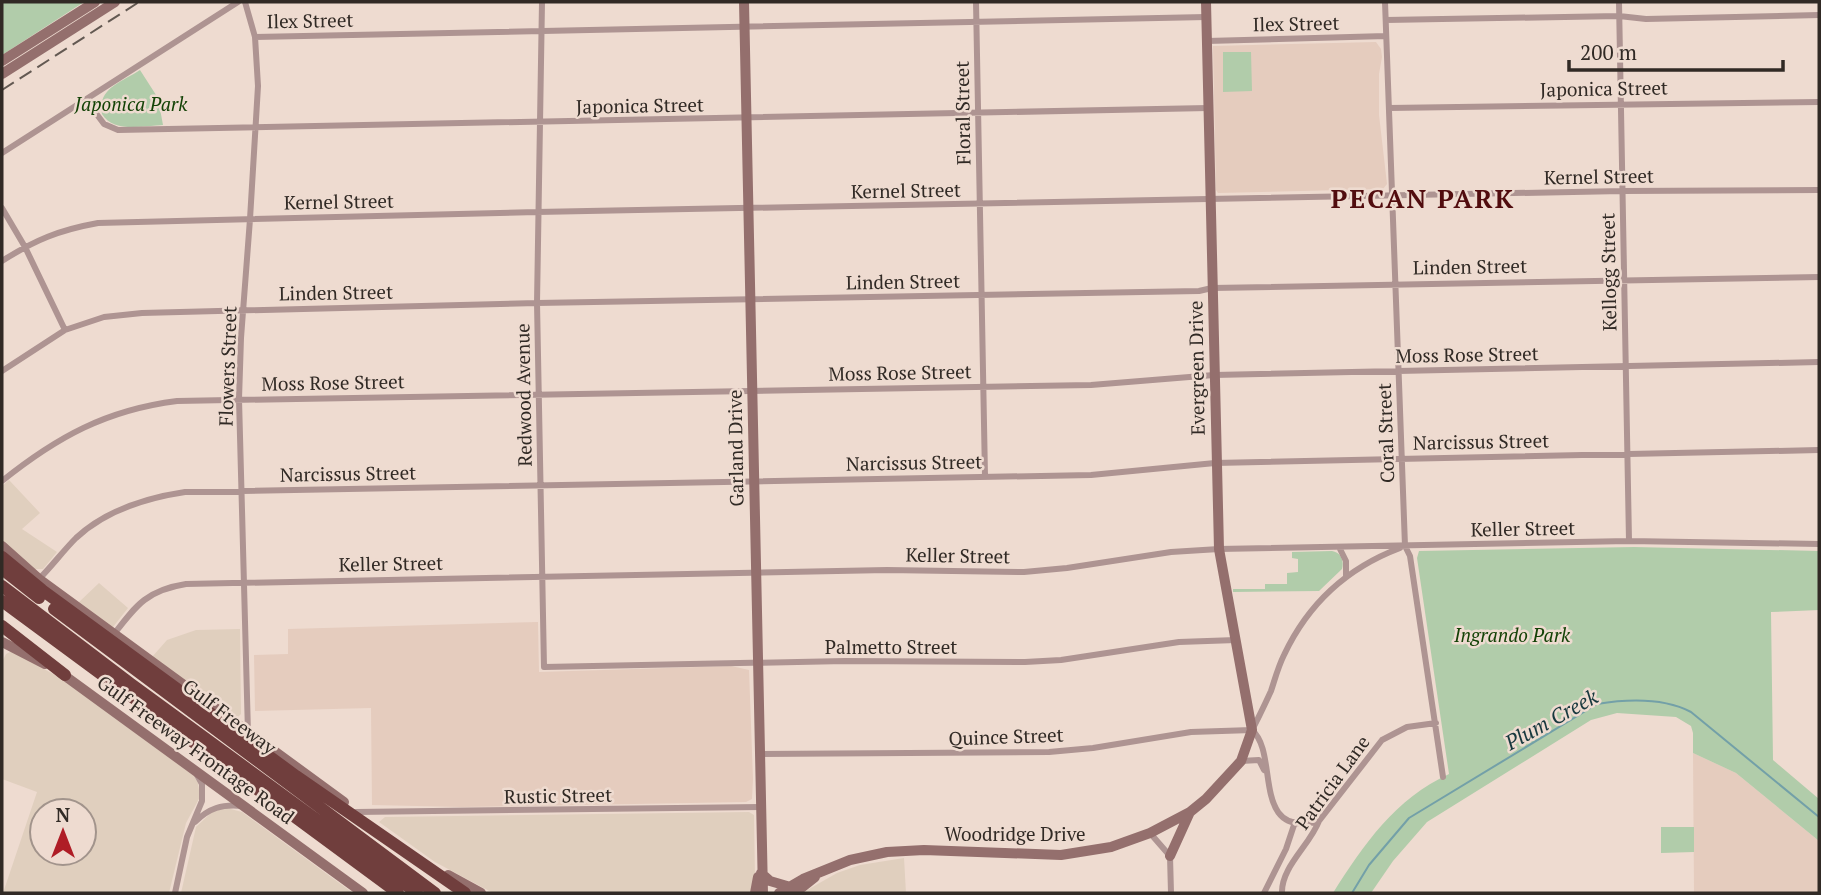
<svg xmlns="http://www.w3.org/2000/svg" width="1821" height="895" viewBox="0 0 1821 895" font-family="'PT Serif',serif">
<rect width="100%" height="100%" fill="#eedbd0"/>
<!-- commercial -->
<path fill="#e0cfbe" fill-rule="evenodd" d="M9 480 40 513 22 529 57 552 43 569H33L2 543V486Z
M99 583 128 608 113 627 78 603Z
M240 629 241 714 237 718H234L152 657 167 640 196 630Z
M12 651 62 679 194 776 198 783 200 797 186 823 169 893H3L37 792 2 779V662L6 654ZM42 811H84V853H42Z
M227 808 242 812 353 893H181L196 827 213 811Z
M749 812 754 815 755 880 752 893H493L435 862 379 822 385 817Z
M904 858 906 893H802L837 873 860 865Z"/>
<!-- built -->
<path fill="#e5ccbe" d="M1376 42 1381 49 1382 57 1379 74V115L1387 184 1383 189 1218 193 1216 190 1213 46Z
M538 622 539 672 731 666 749 670 753 779 752 799 746 802 461 807 372 805 371 708 255 711 254 655 288 654V629Z
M1693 753 1736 773 1819 841V893H1694Z"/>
<!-- green -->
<path fill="#b1ccaa" d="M2 2H84L2 55Z
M1223 52H1251L1252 91 1223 92Z
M140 70 158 98 163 125C143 126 113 133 102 114 97 88 122 82 140 70Z
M1634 547 1819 551V610L1771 612 1773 760 1819 799V841L1736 773 1693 753V733L1691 726 1676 717 1617 713 1591 720 1427 822 1393 861 1371 893H1333C1364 844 1395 799 1449 774L1417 558 1419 551Z
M1332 551C1342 553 1344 561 1342 569L1319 591 1233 592V589H1265V584H1287V573L1298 572V559L1292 558V552Z
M1661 827H1694V852L1661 853Z"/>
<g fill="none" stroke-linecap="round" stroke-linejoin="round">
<!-- stream -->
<path stroke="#73a0a8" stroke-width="2" d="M1352 893 1369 865 1409 818 1597 704C1628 699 1664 698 1691 712L1819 817"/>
<!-- street -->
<path stroke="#ae9492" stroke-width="6" d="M245 2 255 37 258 86 250 219 241 338 239 399 248 733
M542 2 537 303 544 667 845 661 1025 662 1061 660 1179 642 1236 640
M976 2 985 476
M1385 2 1405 546 1410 556 1443 777
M1619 2 1629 541
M1386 20 1619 16 1646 19 1819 15
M255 37 1206 17
M1207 41 1386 36
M86 100 104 124 118 130 1208 108
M1389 108 1819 102
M2 153 238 2
M2 208 25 247 65 330
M2 261C35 240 59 230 98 223L537 212 1622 191 1819 190
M2 371 65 330 104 317 142 313 537 303 1199 291 1212 288 1819 277
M2 481C57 437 106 410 177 401L1091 385 1214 375 1819 362
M1339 547 1346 561V577
M39 579C52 566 63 551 76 538 106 510 145 498 185 492L1091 475 1215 463 1819 450
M114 634C137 604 148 590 186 584L887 570 1024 572 1067 568 1171 552 1219 549 1629 541 1819 544
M1252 730C1259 717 1265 704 1271 691 1275 679 1278 667 1284 655 1308 604 1347 568 1400 548
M1252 730C1280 754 1250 839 1319 821
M760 754 1049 752 1093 748 1191 732 1252 730
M1241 761 1259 760 1264 770
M356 812 761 807
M195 822C209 808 222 804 242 806
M1150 833 1170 856 1171 893
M175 893 187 837 202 801V784L197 775
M1264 893 1286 849 1295 822
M1282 893C1281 867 1310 845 1319 821L1382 740 1407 727 1436 723"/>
<!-- secondary -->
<path stroke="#946f6d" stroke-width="10" d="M744 2 763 893
M2 61 95 2
M2 74 115 2
M2 546 39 579 344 802
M2 642 45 664
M61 673 363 893
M1170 856 1190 812
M761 873 770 881 787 886
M448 875 481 893
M755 893 758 877
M779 893 803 879 850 860 887 852 924 850 1061 855 1111 847 1150 833 1190 812 1206 799 1241 761 1252 730 1219 549 1206 2
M795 893 815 877"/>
<!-- highway -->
<path stroke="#703e3d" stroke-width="12" d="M2 557 42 590 296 776 465 893
M2 569 39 598
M2 586 131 684 417 893
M2 601 398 893
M54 609 435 893
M2 626 65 675"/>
<!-- rail -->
<path stroke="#635952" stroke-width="2" stroke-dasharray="14 7" stroke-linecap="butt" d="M2 90 139 2"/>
</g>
<g text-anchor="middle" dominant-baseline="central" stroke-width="5" stroke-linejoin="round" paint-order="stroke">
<!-- street labels -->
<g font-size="19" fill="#312a25" stroke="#eedbd0">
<text transform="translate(310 20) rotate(-1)">Ilex Street</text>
<text transform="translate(1296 23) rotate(-1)">Ilex Street</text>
<text transform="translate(1604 88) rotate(-1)">Japonica Street</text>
<text transform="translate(640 105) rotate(-1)">Japonica Street</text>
<text transform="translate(962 113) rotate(-91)">Floral Street</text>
<text transform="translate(1599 176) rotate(-1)">Kernel Street</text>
<text transform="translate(906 190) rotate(-1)">Kernel Street</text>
<text transform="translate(339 201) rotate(-1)">Kernel Street</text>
<text transform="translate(1470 266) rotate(-1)">Linden Street</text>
<text transform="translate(1608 272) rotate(-91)">Kellogg Street</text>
<text transform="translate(903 281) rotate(-1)">Linden Street</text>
<text transform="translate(336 292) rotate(-1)">Linden Street</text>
<text transform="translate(1467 354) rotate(-1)">Moss Rose Street</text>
<text transform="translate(227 366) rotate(-88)">Flowers Street</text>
<text transform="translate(1196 368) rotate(-91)">Evergreen Drive</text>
<text transform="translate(900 372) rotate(-1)">Moss Rose Street</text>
<text transform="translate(333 382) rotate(-1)">Moss Rose Street</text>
<text transform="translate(523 395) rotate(-91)">Redwood Avenue</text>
<text transform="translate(1385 433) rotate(-92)">Coral Street</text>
<text transform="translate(1481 441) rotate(-1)">Narcissus Street</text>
<text transform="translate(735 448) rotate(-91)">Garland Drive</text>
<text transform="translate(914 462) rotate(-1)">Narcissus Street</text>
<text transform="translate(348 473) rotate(-1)">Narcissus Street</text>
<text transform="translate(1523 528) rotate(-1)">Keller Street</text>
<text transform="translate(958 555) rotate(1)">Keller Street</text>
<text transform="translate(391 563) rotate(-1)">Keller Street</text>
<text x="891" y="646">Palmetto Street</text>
<text transform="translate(230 716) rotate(37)">Gulf Freeway</text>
<text transform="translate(1006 736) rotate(-2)">Quince Street</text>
<text transform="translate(196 749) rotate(36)">Gulf Freeway Frontage Road</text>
<text transform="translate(1332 782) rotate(-54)">Patricia Lane</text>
<text transform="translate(558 795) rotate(-1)">Rustic Street</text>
<text x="1015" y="833">Woodridge Drive</text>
</g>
<!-- park labels -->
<g font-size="19" font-style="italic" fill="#134206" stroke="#eedbd0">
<text x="131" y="103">Japonica Park</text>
<text x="1512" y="634">Ingrando Park</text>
</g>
<!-- water labels -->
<g font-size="21" font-style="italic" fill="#17383e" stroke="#eedbd0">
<text transform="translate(1551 719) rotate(-29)">Plum Creek</text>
</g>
<!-- district labels -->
<g font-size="26" font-weight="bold" letter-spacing="2" fill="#510c0e" stroke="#eedbd0">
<text x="1423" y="198">PECAN PARK</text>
</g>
</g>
<!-- border -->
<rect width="1821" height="895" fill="none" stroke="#312a25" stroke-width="7"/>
<!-- north arrow -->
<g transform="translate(63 832)"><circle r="33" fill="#eedbd0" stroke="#a2948c" stroke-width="2"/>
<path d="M0-5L12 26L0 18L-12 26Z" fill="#af1d26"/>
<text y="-10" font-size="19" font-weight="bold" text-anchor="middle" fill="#312a25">N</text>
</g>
<!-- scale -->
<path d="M1569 60v10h214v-10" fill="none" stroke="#312a25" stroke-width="3.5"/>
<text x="1580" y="60" font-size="21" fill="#312a25" stroke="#eedbd0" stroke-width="5" paint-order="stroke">200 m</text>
</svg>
